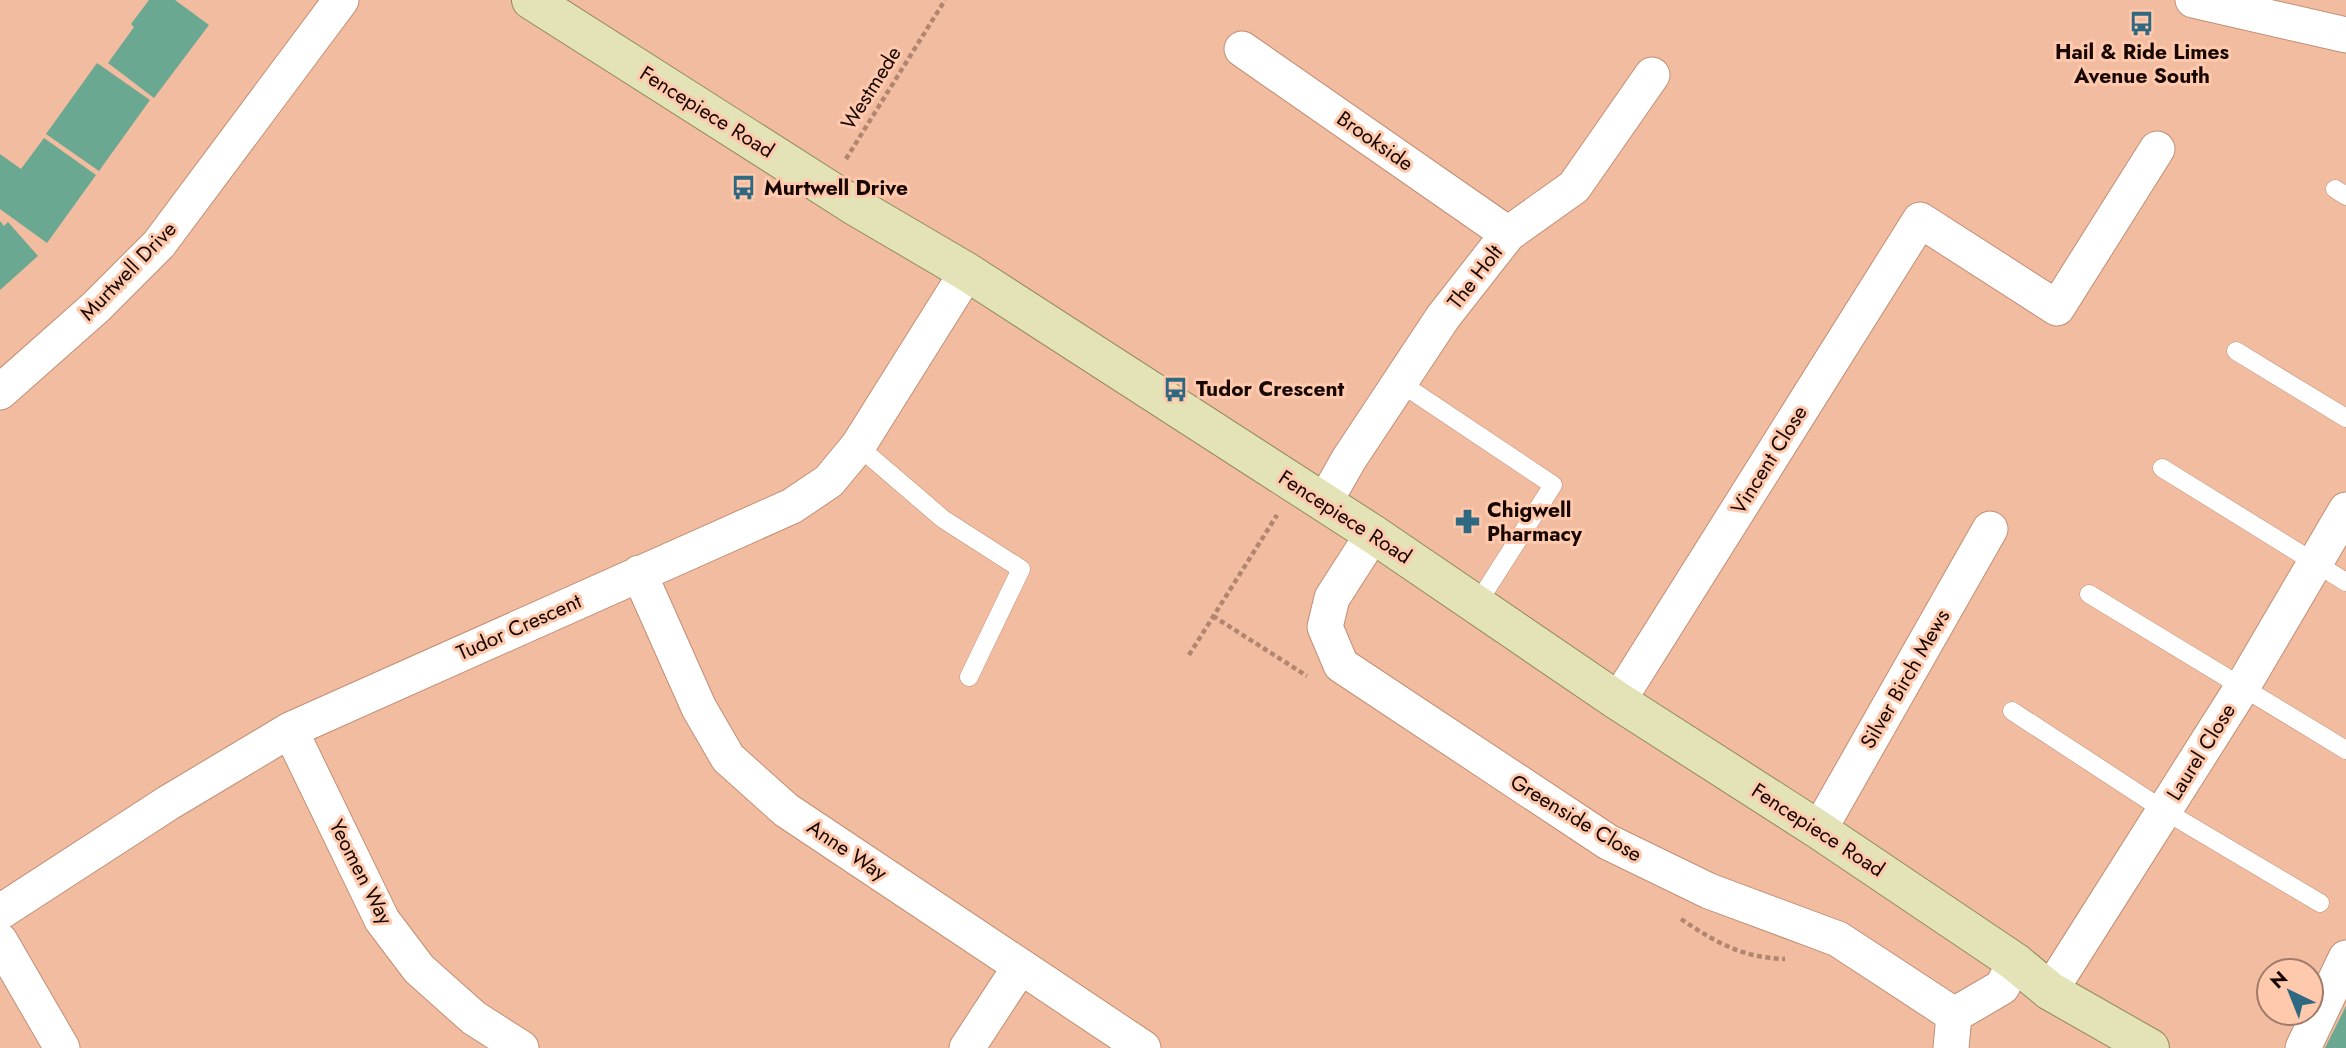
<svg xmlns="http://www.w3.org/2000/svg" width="2346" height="1048" viewBox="0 0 2346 1048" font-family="Jost,sans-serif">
<rect width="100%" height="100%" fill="#f1bca0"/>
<!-- building -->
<path fill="#6ba892" d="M149 0H175L209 25 154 98 108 63 134 27 131 24Z
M97 63 150 100 99 171 46 134Z
M44 138 96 175 47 243 0 209V154L21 169Z
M0 221 4 226 8 222 38 256 0 290Z
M2346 1006V1048H2325Z"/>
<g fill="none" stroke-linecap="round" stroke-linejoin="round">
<defs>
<path id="service" d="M2335 189 2346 196
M2236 351 2346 418
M1399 382 1553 485 1477 604
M858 446 943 519 1021 569 969 677
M2162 468 2346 582
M2089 594 2346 750
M2012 711 2165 811 2320 903"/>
<path id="minor" d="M2193 0 2346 35
M1242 49 1508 234
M0 392 96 307 159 244 341 0
M1324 503 1349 459 1443 317 1508 234 1574 187 1652 75
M1373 534 1332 598 1325 627 1341 665 1608 842 1709 891 1838 939 1954 1015
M639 573 699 708 728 758 786 810 1143 1048
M1618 701 1920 220 2057 308 2157 149
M290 730 382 920 419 969 474 1018 521 1048
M1819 830 1990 529
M0 912 168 803 290 730 792 506 829 481 858 446 967 272
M0 941 62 1048
M2050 991 2243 686 2346 510
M967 1048 1020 967
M1951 1048 1954 1015 2002 987 2015 962
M2303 1048 2346 958"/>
<path id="primary" d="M531 0 853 205 967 272 1373 534 1618 701 1819 830 2015 962 2050 991 2150 1048"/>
</defs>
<!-- service casing -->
<use href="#service" stroke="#c18f74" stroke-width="19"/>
<!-- minor casing -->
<use href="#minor" stroke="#c18f74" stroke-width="37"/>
<!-- primary casing -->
<use href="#primary" stroke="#908a58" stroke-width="40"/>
<!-- path -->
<path stroke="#b08670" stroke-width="4.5" stroke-dasharray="5 3.5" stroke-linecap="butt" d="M846 159 945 0
M1213 616 1307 676
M1189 655 1277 515
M1681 919C1715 942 1743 958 1785 959"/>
<!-- service -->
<use href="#service" stroke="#fff" stroke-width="18"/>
<!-- minor -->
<use href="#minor" stroke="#fff" stroke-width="35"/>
<!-- primary -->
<use href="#primary" stroke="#e3e3b7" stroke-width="38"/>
</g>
<!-- icons -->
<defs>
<symbol id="bus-bare" viewBox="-9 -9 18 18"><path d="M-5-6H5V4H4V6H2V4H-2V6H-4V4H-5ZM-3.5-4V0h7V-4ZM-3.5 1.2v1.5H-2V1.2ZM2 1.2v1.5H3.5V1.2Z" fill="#2e6881" stroke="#fec9ac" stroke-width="2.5" paint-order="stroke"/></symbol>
<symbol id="pharmacy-bare" viewBox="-9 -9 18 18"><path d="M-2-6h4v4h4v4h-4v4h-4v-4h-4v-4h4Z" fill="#2e6881" stroke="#fec9ac" stroke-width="2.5" paint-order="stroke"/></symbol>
</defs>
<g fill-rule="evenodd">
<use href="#bus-bare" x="2124" y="6" width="35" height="35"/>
<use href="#bus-bare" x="726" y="170" width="35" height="35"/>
<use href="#bus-bare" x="1158" y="372" width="35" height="35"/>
<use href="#pharmacy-bare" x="1450" y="504" width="35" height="35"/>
</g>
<g text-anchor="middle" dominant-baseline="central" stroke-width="6" stroke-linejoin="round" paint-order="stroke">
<!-- poi labels -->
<g font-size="21" font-weight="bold" fill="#180701" stroke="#fec9ac" text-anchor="start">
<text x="2142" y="52" text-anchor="middle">Hail &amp; Ride Limes<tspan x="2142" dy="24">Avenue South</tspan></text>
<text x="764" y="188">Murtwell Drive</text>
<text x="1196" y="389">Tudor Crescent</text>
<text x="1487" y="510">Chigwell<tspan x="1487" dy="24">Pharmacy</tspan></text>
</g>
<!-- street labels -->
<g font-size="21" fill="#180701" stroke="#fec9ac">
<text transform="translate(871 88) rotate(-58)">Westmede</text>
<text transform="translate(707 112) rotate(32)">Fencepiece Road</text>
<text transform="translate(1375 141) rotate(35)">Brookside</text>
<text transform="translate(128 271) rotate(-46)">Murtwell Drive</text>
<text transform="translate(1475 277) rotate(-52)">The Holt</text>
<text transform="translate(1769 460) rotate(-58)">Vincent Close</text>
<text transform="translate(1345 517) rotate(33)">Fencepiece Road</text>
<text transform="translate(519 627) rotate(-24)">Tudor Crescent</text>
<text transform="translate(1905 679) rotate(-60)">Silver Birch Mews</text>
<text transform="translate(2201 752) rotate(-58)">Laurel Close</text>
<text transform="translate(1576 818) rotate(31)">Greenside Close</text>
<text transform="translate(1818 830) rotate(33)">Fencepiece Road</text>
<text transform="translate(847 850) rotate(34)">Anne Way</text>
<text transform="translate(361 872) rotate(63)">Yeomen Way</text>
</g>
</g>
<!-- north arrow -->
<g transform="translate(2290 992) rotate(317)"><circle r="33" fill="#fec9ac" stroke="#a27b68" stroke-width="2"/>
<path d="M0-5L12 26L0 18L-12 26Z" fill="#2e6881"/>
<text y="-10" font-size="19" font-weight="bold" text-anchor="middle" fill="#180701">N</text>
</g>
</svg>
